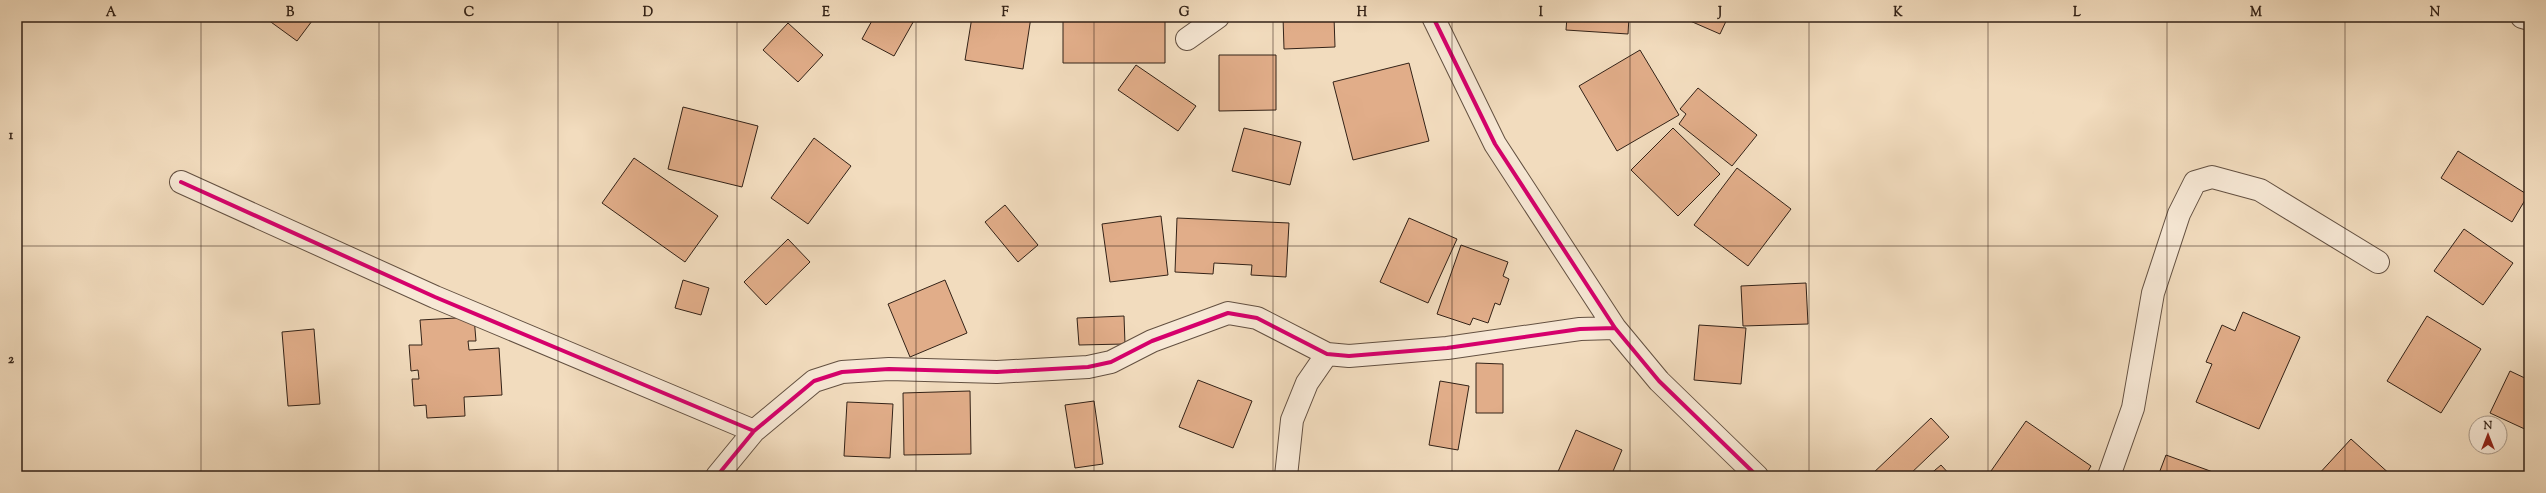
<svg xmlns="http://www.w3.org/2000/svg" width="2546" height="493" viewBox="0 0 2546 493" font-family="'Sorts Mill Goudy',serif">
<rect width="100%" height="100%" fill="#f2dcbe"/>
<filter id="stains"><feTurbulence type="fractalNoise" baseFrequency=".005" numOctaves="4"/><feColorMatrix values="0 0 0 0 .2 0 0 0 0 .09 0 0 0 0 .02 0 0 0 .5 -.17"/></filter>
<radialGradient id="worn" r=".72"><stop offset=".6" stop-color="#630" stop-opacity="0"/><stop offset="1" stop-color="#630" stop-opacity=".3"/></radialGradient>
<!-- building -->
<path fill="#e1ad89" stroke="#332217" d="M264 17H315L297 41Z
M874 17H916L894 56 862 39Z
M972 17H1031L1023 69 965 60Z
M1063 17H1165V63H1063Z
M1283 17H1334L1335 47 1284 49Z
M1567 17H1629L1628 34 1566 30Z
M1681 17H1728L1720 34Z
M788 23 823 55 798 82 763 50Z
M1640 50 1679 115 1617 151 1579 86Z
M1219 55H1276V110L1219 111Z
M1409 63 1429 141 1353 160 1333 82Z
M1136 65 1196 106 1178 131 1118 90Z
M1698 88 1757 135 1732 166 1679 124 1686 114 1680 109Z
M683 107 758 126 742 187 668 169Z
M1244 128 1301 142 1290 185 1232 171Z
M1673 128 1720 174 1678 216 1631 170Z
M814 138 851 166 808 224 771 198Z
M2458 151 2528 195 2512 222 2441 178Z
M634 158 718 216 685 262 602 203Z
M1737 168 1791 209 1748 266 1694 225Z
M1005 205 1038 245 1018 262 985 222Z
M1161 216 1168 275 1110 282 1102 224Z
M1177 218 1289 223 1286 277 1251 275 1252 265 1214 263 1213 274 1175 272Z
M1409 218 1457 239 1428 303 1380 282Z
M2464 229 2513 263 2483 305 2434 271Z
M788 239 810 262 766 305 744 282Z
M1461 245 1508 262 1503 276 1509 279 1500 305 1495 303 1488 323 1473 318 1470 325 1437 314Z
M683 280 709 288 701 315 675 308Z
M945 280 967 333 910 357 888 304Z
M1806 283 1808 324 1743 326 1741 286Z
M2243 312 2300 337 2259 429 2196 402 2212 364 2206 362 2222 325 2235 331Z
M1124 316 1125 344 1079 345 1077 318Z
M2427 316 2481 349 2441 413 2387 381Z
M474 317 476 341H468L469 350 499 348 502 395 464 397 465 416 427 418 426 405 414 406 412 379H419L418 370 411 371 409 345H422L420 320Z
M1699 325 1746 328 1741 384 1694 380Z
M314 329 320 404 288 406 282 332Z
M1476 363 1503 364V413H1476Z
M2510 371 2529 380V431L2490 413Z
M1198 380 1252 401 1233 448 1179 427Z
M1440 381 1469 386 1458 450 1429 445Z
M970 391 971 454 904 455 903 393Z
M1094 401 1103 464 1075 468 1065 405Z
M847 402 893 404 890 458 844 456Z
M1931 418 1949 437 1908 476H1870Z
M2026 421 2091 466 2085 476H1998L1991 471Z
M1576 430 1622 450 1611 476H1562L1557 474Z
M2351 439 2392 476H2317Z
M2166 455 2224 476H2158Z
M1941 465 1951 476H1928Z"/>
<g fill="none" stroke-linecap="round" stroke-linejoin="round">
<defs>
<path id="minor" d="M1433 17 1495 144 1615 328 1659 381 1757 476
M2522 17 2529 19
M1187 39 1218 17
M181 182 435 297 754 431
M717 476 754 431 814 381 842 372 889 369 997 372 1088 367 1111 362 1152 341 1228 313 1257 318 1327 354 1349 356 1447 348 1580 329 1615 328
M1286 476 1292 420 1307 383 1327 354
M2109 476 2133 408 2153 293 2179 214 2195 182 2212 177 2260 190 2378 262"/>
</defs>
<!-- minor casing -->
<use href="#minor" stroke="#635041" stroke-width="24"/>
<!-- minor -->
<use href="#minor" stroke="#f7e8d5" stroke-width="22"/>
<defs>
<path id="cycleway" d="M1433 17 1495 144 1615 328 1659 381 1757 476
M181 182 435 297 754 431
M717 476 754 431 814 381 842 372 889 369 997 372 1088 367 1111 362 1152 341 1228 313 1257 318 1327 354 1349 356 1447 348 1580 329 1615 328"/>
</defs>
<!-- cycleway casing -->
<use href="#cycleway" stroke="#f7e8d5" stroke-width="6"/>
<!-- cycleway -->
<use href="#cycleway" stroke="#d6006c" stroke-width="4"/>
</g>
<!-- grid -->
<path fill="none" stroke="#332217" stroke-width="1" stroke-opacity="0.55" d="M201 17V476M379 17V476M558 17V476M737 17V476M916 17V476M1094 17V476M1273 17V476M1452 17V476M1630 17V476M1809 17V476M1988 17V476M2167 17V476M2345 17V476M17 246H2529"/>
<!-- margin -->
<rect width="2546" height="493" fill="none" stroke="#f2dcbe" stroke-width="44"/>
<!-- north arrow -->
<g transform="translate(2488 435)"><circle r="19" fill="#f7e8d5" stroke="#a99989"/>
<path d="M0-3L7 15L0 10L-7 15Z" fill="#8f2418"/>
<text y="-6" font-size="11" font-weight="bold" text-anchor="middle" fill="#332217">N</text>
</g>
<rect x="22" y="22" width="2502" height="449" fill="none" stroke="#332217" stroke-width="1.5"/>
<g font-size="13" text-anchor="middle" font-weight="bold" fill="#332217">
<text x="111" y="16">A</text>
<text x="290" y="16">B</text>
<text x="469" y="16">C</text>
<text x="648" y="16">D</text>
<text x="826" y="16">E</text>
<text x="1005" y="16">F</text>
<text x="1184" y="16">G</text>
<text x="1362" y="16">H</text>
<text x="1541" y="16">I</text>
<text x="1720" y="16">J</text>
<text x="1898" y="16">K</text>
<text x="2077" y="16">L</text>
<text x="2256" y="16">M</text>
<text x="2435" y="16">N</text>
<text x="11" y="139">1</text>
<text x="11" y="363">2</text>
</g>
<rect width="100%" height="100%" filter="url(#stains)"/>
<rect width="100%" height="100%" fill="url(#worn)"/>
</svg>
